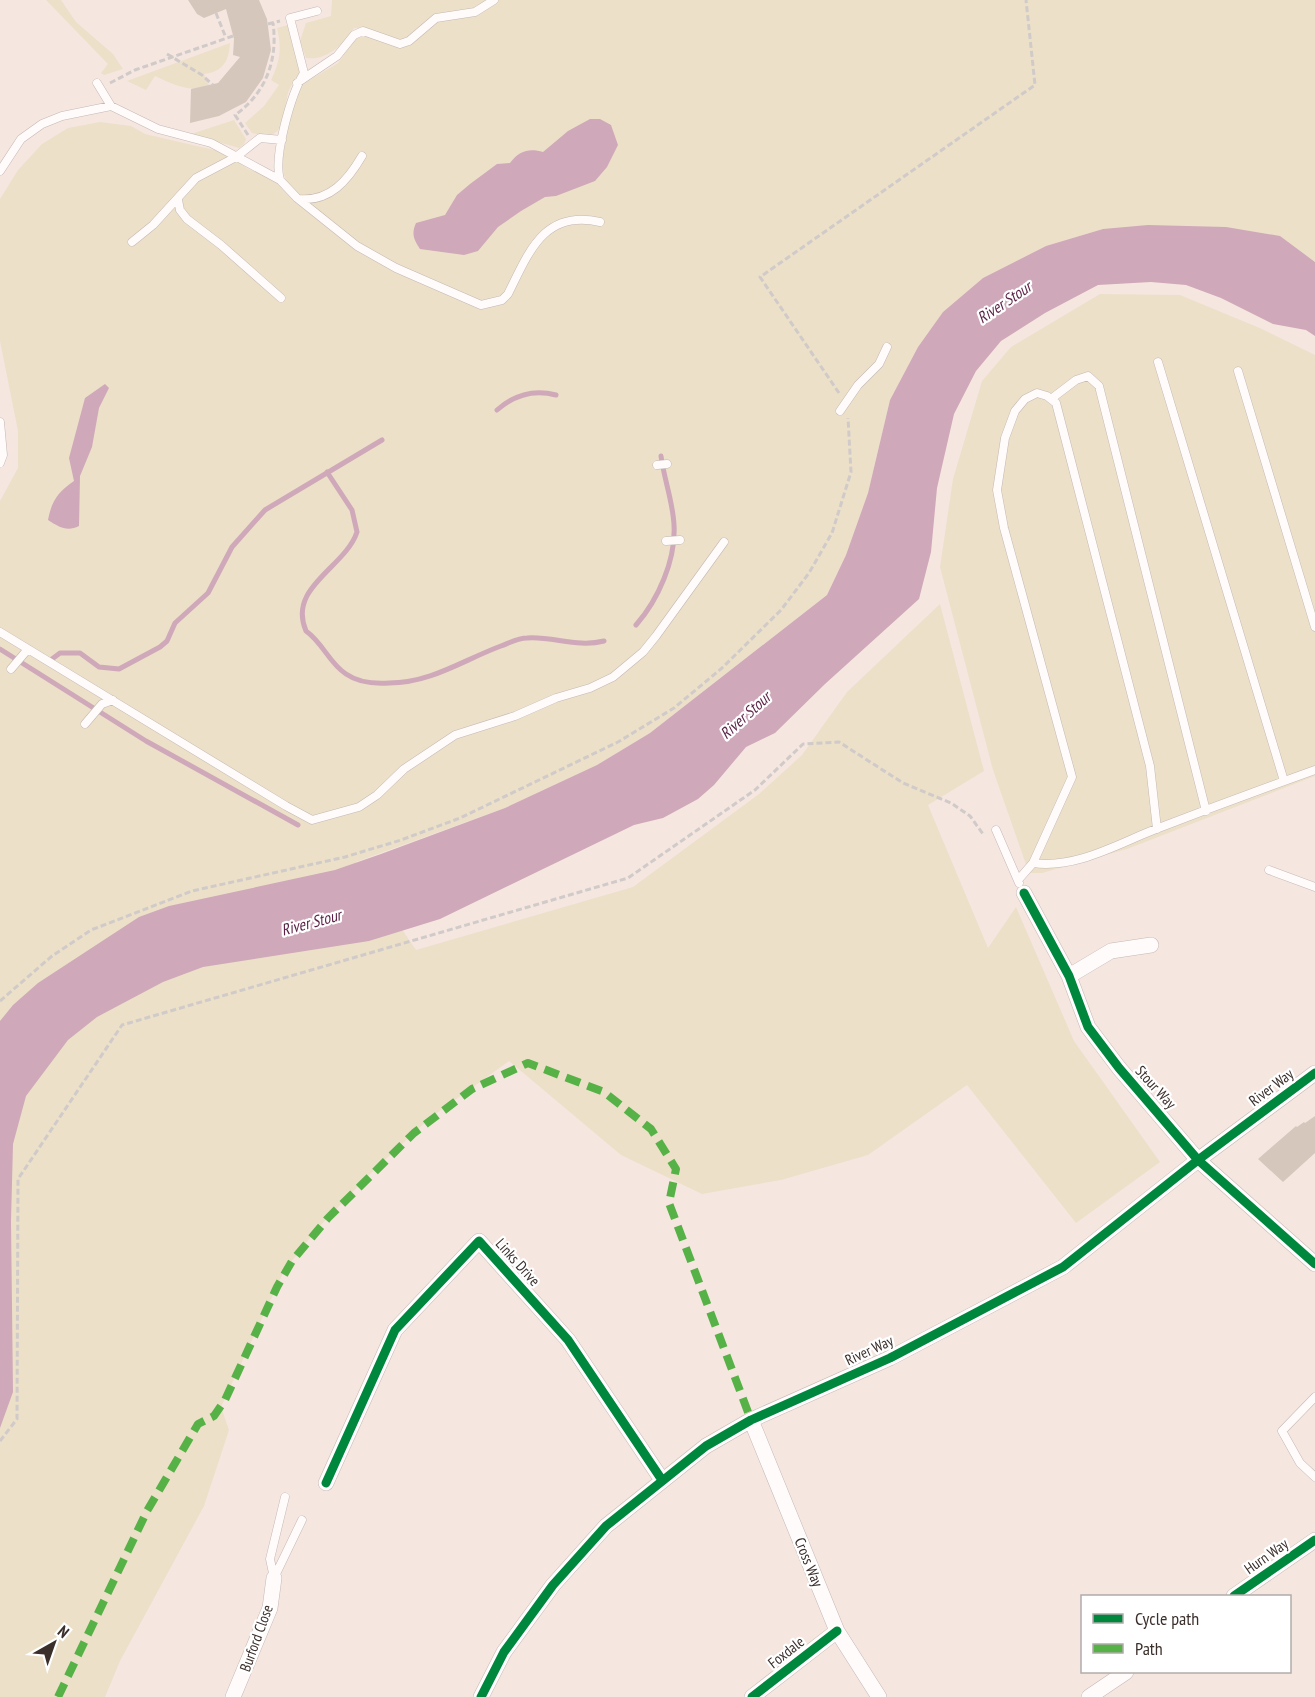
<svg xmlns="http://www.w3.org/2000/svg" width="1315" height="1697" viewBox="0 0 1315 1697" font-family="'PT Sans Narrow',sans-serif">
<rect width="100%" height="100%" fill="#f6e6e0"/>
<!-- green -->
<path fill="#ece0c9" d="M46 0H61L76 22 113 54 123 69 104 75 101 73 108 64Z
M332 0H1315V262L1279 236 1103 229 1046 246 983 278 943 312 918 347 890 400 868 493 846 555 827 595 650 733 597 765 505 808 356 862 416 950 633 887 759 794 802 755 847 692 940 604 984 771 928 805 988 948 1016 907 1074 1041 1160 1162 1076 1223 967 1085 868 1155 781 1180 702 1194 621 1155 509 1061 430 1118 372 1172 317 1229 284 1271 221 1407 229 1430 204 1506 120 1661 105 1697H0V501L18 468V431L0 341V199L18 170 42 144 68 128 100 122 131 126 145 134 223 152 248 169 288 185C273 157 292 121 297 92L303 84 338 63 356 38 369 36 372 29 354 28C344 45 326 61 306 58L300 41 306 23 331 16Z
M288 25 300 72C296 79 290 86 288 93 282 116 288 143 252 133L245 123 264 106 279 85 271 80C280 62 282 48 277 28Z
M230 43C229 61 223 72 204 74L210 87C189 92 174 85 155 76L146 90 127 81Z
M234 120 246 139 244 144 239 148 191 134Z
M1100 294 1180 295 1262 329 1315 355V776L1127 849 1042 873H1029L993 770 940 567 953 479 982 381 1011 347Z"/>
<!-- water -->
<path fill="#cfa8b9" d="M590 119H600L611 125 618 145 607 167 595 181 556 196 545 197 521 211 498 227 478 251 464 255 420 249C414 240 411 234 416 223L445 215 457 195 470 184 497 164 510 163C519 151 529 148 543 152L568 131Z
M1148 225 1226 227 1280 236 1315 262V336L1306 330 1273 324 1221 298 1186 285 1151 282 1098 285 1045 313 1001 341 976 371 954 414 937 488 931 552 919 599 825 684 775 733 746 747 714 785 698 799 663 818 634 825 440 919 369 941 203 967 163 982 97 1017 68 1040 26 1096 13 1144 11 1221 13 1392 0 1428V1021L13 1005 38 983 139 917 169 906 335 870 381 854 505 808 597 765 650 733 827 595 846 555 868 493 890 400 918 347 943 312 983 278 1046 246 1103 229Z
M105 384 109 388 99 408 92 447 80 476 79 526C67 532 59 527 48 520 52 500 58 492 74 481L69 458 85 398Z"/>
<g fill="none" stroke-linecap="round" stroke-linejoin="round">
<!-- stream -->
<path stroke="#cfa8b9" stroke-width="5" d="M497 410C514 395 534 389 556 395
M327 472 352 510 357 532C345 568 287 587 306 631 323 643 329 663 346 674 359 683 374 684 389 683 431 683 463 660 501 646 509 643 518 638 527 638 553 636 577 648 604 641
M636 625C658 600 676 560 674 525 673 502 664 479 661 456
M0 649 146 741 298 825
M52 659 60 653H80L99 667 119 669 160 647 167 641 175 623 208 593 232 547 265 510 382 440"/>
</g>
<!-- building -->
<path fill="#d6c7bd" d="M188 0H259L267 19 271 50 263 78 246 102 219 116 190 123 191 89 218 83 240 57 233 55 234 39 226 9 204 18 197 14Z
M1315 1116V1153L1283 1182 1258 1159 1296 1126 1297 1127 1304 1122 1305 1123Z"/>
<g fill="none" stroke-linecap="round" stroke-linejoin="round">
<defs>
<path id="lane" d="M97 83 111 106
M297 83 337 56 354 35 363 31 400 44 409 41 436 18 475 12 494 0
M0 171 21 139 42 124 62 116 111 106 158 129 211 143 267 173 280 180 297 198 357 246 396 268 481 305 502 300 508 294C529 252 544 209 600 222
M280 180C273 157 291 94 304 73L290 18 317 11
M299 199C330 202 348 180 362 156
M178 200 180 210 187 219 221 245 281 298
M132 242 153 225 196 178 236 157 260 138 282 140
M1158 362 1284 781
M1238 371 1315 627
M1051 399 1076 380 1088 376 1099 386 1206 811
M840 411 858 385 879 364 887 347
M0 422 3 455 0 463
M657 465 667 464
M666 541 680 540
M0 632 286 806 312 820 359 807 377 795 404 769 455 735 515 716 556 698 590 688 613 677 643 652 656 636 724 542
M11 669 28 649
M85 724 102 704 113 700
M996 830 1019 883
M1033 863 1072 777 1004 528 997 490 1005 438 1015 411 1025 399 1037 393 1047 396 1056 403 1150 766 1157 829
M1269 870 1315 887
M1018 880 1033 863C1076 869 1117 844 1156 829 1208 809 1262 789 1315 770
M1315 1397 1282 1431 1300 1463 1315 1477
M274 1578 270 1559 285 1497
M274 1578 302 1520"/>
<path id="street" d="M1024 893 1069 976 1088 1027 1119 1068 1198 1160 1315 1264
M1069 976 1111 951 1151 945
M751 1420 837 1631 879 1697
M326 1483 395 1330 479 1241 568 1340 662 1480
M1234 1596 1315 1540
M233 1697 270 1608 274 1578
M481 1697 504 1652 553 1585 606 1526 706 1446 751 1420 890 1358 1063 1267 1198 1160 1315 1073
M752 1697 837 1631
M1089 1697 1126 1672"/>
</defs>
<!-- lane casing -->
<use href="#lane" stroke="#c4b8b4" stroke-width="9"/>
<!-- street casing -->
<use href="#street" stroke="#c4b8b4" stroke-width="16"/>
<!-- path -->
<path stroke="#d0cbc9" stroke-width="3" stroke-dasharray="6 3" stroke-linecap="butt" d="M216 13 226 38
M268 24 280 21
M167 54 202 75 213 85
M110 83 135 70 233 36
M248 135 235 115C266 93 278 60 273 23
M839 393 760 277 1035 85 1026 0
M0 1001 52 956 91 930 192 891 345 857 401 840 460 818 618 742 674 708 722 668 781 610 809 573 832 533 851 472 848 418
M0 1441 17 1419 18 1179 122 1025 628 878 755 790 803 744 839 742 903 783 951 803 970 816 983 834 985 833"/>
<!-- lane -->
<use href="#lane" stroke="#fefbfa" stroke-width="8"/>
<!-- street -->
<use href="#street" stroke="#fefbfa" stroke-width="15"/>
<!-- quiet -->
<path stroke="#56b246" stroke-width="8" stroke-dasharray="15 8" stroke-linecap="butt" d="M58 1697 147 1511 198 1424 214 1416 225 1400 277 1287 292 1261 328 1218 414 1133 472 1089 528 1063 604 1092 651 1129 676 1169 669 1203 751 1420"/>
<defs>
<path id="cycleway" d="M1024 893 1069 976 1088 1027 1119 1068 1198 1160 1315 1264
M326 1483 395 1330 479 1241 568 1340 662 1480
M1234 1596 1315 1540
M481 1697 504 1652 553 1585 606 1526 706 1446 751 1420 890 1358 1063 1267 1198 1160 1315 1073
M752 1697 837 1631"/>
</defs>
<!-- cycleway casing -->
<use href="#cycleway" stroke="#fff" stroke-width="13"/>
<!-- cycleway -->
<use href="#cycleway" stroke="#00873e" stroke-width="9"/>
</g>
<g text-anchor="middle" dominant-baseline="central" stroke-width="4.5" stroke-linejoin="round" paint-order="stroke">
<!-- street labels -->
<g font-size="15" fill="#3a2f2b" stroke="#fff">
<text transform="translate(1156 1087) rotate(48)">Stour Way</text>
<text transform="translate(1271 1087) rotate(-37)">River Way</text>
<text transform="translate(518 1262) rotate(48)">Links Drive</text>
<text transform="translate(869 1350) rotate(-25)">River Way</text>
<text transform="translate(1266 1556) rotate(-35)">Hurn Way</text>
<text transform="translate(809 1562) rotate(68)">Cross Way</text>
<text transform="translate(256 1638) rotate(-70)">Burford Close</text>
<text transform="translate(786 1652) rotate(-38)">Foxdale</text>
</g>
<!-- water labels -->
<g font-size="16" font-style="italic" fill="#5a1f44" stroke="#fff">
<text transform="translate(1004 302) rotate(-34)">River Stour</text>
<text transform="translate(745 715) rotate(-42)">River Stour</text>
<text transform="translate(311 922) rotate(-15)">River Stour</text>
</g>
</g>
<!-- legend -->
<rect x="1081" y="1595" width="210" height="78" fill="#ffffff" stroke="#b0acaa" stroke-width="1.5"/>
<rect x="1093" y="1614" width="30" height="9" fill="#00873e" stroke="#b0acaa" stroke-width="1.5"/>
<text x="1135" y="1625" font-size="18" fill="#3a2f2b">Cycle path</text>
<rect x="1093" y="1644" width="30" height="9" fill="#56b246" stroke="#b0acaa" stroke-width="1.5"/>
<text x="1135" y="1655" font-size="18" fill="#3a2f2b">Path</text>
<!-- north arrow -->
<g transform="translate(54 1643) rotate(40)" stroke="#ffffff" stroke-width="4.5" paint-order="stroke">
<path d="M0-4.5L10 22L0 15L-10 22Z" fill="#3a2f2b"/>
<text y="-9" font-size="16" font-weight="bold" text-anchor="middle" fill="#3a2f2b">N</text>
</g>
</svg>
